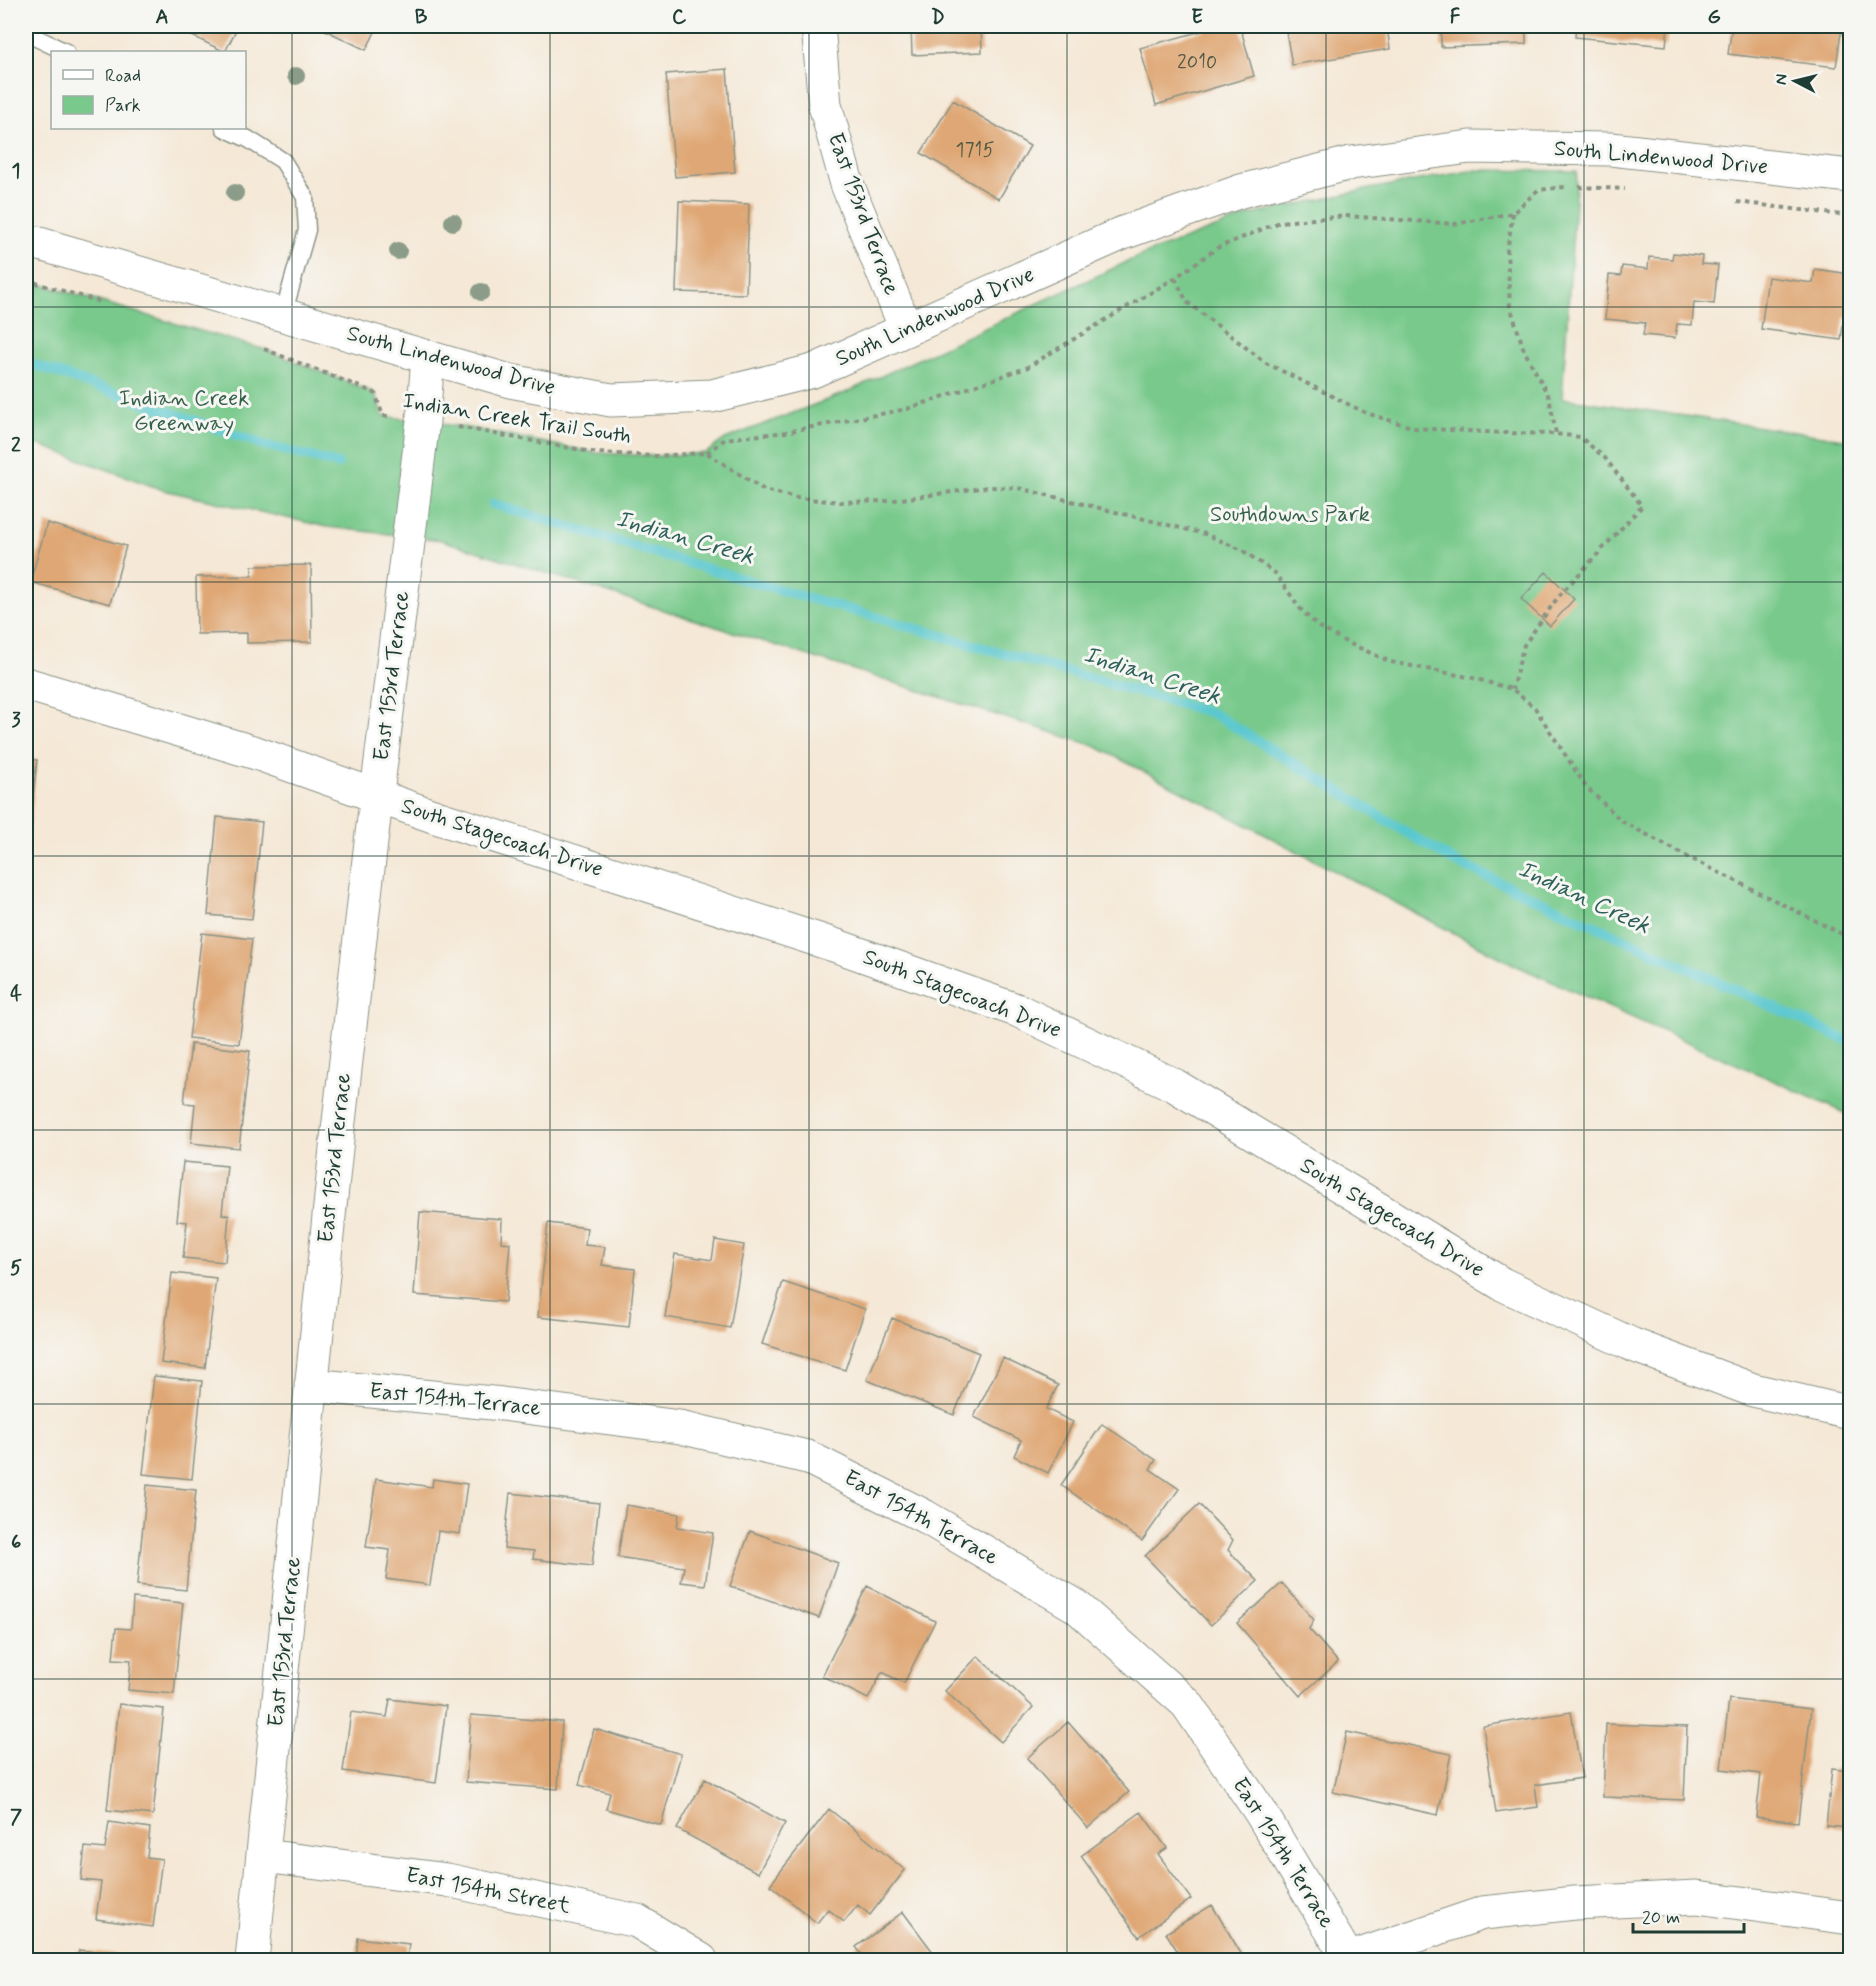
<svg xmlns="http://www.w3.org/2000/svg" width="1876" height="1986" viewBox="0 0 1876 1986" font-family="Mynerve,sans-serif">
<rect width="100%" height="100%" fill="#f6f6f2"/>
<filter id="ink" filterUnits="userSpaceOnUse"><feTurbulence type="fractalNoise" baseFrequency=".0167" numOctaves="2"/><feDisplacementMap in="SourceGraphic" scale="12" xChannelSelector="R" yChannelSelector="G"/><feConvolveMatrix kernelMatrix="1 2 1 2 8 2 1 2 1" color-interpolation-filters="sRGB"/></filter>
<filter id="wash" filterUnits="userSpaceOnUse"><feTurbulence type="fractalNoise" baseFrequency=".008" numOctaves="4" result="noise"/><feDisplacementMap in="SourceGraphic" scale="24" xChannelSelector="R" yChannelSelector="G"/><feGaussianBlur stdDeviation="1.35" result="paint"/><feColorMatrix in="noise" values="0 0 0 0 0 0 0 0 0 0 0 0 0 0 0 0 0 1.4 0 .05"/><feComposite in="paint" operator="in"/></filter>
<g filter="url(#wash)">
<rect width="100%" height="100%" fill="#f5e8d6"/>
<!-- green -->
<path fill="#78c98b" stroke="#4c8360" stroke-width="1.5" d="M1475 170 1577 171 1562 398 1850 440V1115L1517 966 1095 746 441 540 327 527 163 490 26 440V280L266 350 375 393 383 416 470 428 597 453 656 456 706 453 725 439 845 393 1142 255 1250 215 1369 189Z"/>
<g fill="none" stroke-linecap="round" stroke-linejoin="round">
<!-- stream -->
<path stroke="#59c7ce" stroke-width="10" d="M26 362 264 445 338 464
M493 504 735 577 1212 713 1455 862 1850 1042"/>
</g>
<g id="blocks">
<!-- building -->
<path fill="#dfa774" d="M172 26H238L225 52Z
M317 26H378L366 50Z
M911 26H981L982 52 912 55Z
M1220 26H1240L1254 76 1156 105 1140 48Z
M1285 26H1387L1390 49 1292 65Z
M1441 26H1526V44L1441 47Z
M1576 26H1668L1666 46 1575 37Z
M1732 26H1842L1836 67 1728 54Z
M727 69 735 172 675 177 666 74Z
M953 100 1030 146 999 199 921 153Z
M679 201 749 204 746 294 676 292Z
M1673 253 1702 256 1701 264 1718 265 1714 304 1694 302 1692 325 1677 324 1675 338 1643 335 1645 323 1605 319 1609 275 1621 276 1622 266 1648 269 1649 257 1672 259Z
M1815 269 1850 274V319L1844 318 1841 340 1761 329 1768 277 1813 283Z
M47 523 126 546 110 604 30 582Z
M311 565 312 642 247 643V633L197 634 196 577 252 576V566Z
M1546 572 1574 599 1550 626 1521 599Z
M26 759 37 760 27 853H26Z
M217 817 262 822 252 919 208 915Z
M202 933 252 939 239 1044 189 1038Z
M26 986 31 987 27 1015H26Z
M191 1044 250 1051 239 1148 191 1143 195 1104 184 1103Z
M183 1162 227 1166 222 1214 229 1215 225 1262 183 1258 187 1222 177 1221Z
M420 1212 502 1219 501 1242 510 1243 505 1302 414 1295Z
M548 1223 587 1228 585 1245 605 1247 602 1265 635 1269 629 1327 538 1317Z
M715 1240 744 1245 730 1328 665 1317 675 1254 712 1260Z
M172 1273 216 1278 205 1368 161 1363Z
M783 1282 865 1309 845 1370 762 1344Z
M892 1318 979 1353 954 1415 867 1380Z
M1003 1358 1058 1385 1046 1409 1073 1422 1048 1473 1014 1456 1021 1440 974 1417Z
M154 1376 202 1381 192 1479 143 1474Z
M1102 1424 1156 1460 1150 1469 1179 1489 1142 1541 1061 1485Z
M376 1479 432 1487 433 1479 467 1484 460 1534 438 1531 430 1585 386 1579 390 1550 366 1547Z
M147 1485 196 1490 186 1590 137 1585Z
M510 1493 599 1503 592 1566 533 1559 534 1551 504 1548Z
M1199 1504 1233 1540 1228 1550 1258 1581 1211 1625 1145 1556Z
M626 1505 679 1514 677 1527 713 1533 705 1585 681 1582 684 1567 618 1557Z
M750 1531 838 1563 819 1618 730 1586Z
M1282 1583 1314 1620 1309 1629 1338 1662 1300 1696 1237 1623Z
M867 1586 935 1621 904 1683 882 1672 868 1699 822 1676Z
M133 1598 183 1603 174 1694 128 1690 131 1660 113 1659 116 1628 131 1629Z
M978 1656 1033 1707 1001 1742 945 1691Z
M390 1699 446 1706 436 1783 343 1771 351 1712 387 1717Z
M1729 1699 1811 1709 1798 1822 1756 1817 1761 1774 1721 1769Z
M119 1704 164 1709 153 1815 107 1810Z
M1571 1712 1582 1778 1535 1785 1538 1807 1496 1813 1483 1726Z
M471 1715 562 1722 558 1789 466 1782Z
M1068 1722 1129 1792 1088 1828 1027 1758Z
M1606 1724 1687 1727 1684 1800 1603 1797Z
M594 1729 681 1754 661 1825 606 1809 610 1793 579 1785Z
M1347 1732 1451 1754 1438 1815 1333 1792Z
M1832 1769 1850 1771V1828L1826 1826Z
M705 1779 785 1823 758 1873 677 1829Z
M829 1809 905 1870 870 1915 858 1905 844 1922 828 1909 817 1923 770 1885Z
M1141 1812 1167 1848 1158 1854 1191 1899 1139 1937 1081 1856Z
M109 1822 150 1828 147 1857 162 1859 153 1927 96 1919 101 1882 81 1880 85 1847 105 1849Z
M1212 1905 1245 1960H1183L1166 1933Z
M903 1912 939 1960H866L856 1947Z
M358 1938 409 1944 407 1960H356Z
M79 1950 130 1956 129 1960H77Z"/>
</g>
</g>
<g filter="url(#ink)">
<use href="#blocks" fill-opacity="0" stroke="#8a9285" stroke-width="1.5"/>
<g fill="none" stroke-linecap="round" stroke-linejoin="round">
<defs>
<path id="lane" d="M26 33 66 52
M224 128 248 139 283 161 305 197 307 230 283 315"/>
<path id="street" d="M818 26 825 105 847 184 906 329
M26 684 256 753 433 816 837 946 1019 1011 1174 1085 1502 1284 1633 1345 1753 1390 1850 1413
M311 1385 502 1404 680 1427 807 1457 924 1516 1076 1606 1187 1704 1261 1813 1349 1960
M264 1856 447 1880 637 1921 701 1960
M1348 1959 1483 1913 1575 1903 1697 1897 1850 1918
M252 1960 337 1139 371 842 423 421 428 357"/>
<path id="secondary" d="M26 240 510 381 611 400 712 396 813 371 1123 233 1241 191 1351 163 1470 147 1611 149 1850 176"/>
</defs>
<!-- lane casing -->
<use href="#lane" stroke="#8a9285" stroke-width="19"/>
<!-- street casing -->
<use href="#street" stroke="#8a9285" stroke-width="35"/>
<!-- secondary casing -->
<use href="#secondary" stroke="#8a9285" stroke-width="35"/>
<!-- path -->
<path stroke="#8a9285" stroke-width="4" stroke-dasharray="4.5 4.5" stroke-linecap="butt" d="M1579 187 1625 189
M1737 202 1850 216
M1513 213 1507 251 1510 306 1524 350 1549 397 1556 434
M1175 278 1187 302 1266 363 1366 413 1415 428 1502 433 1556 434 1580 437 1605 458 1642 506 1558 597 1524 645 1512 689
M26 280 101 302
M264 349 375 393 383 416H388
M458 427 597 453 656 456 707 453 764 490 797 498 840 502 887 501 988 487 1018 488 1205 534 1242 550 1275 573 1302 611 1319 627 1346 642 1391 662 1473 678 1512 689 1535 708 1586 787 1622 821 1684 855 1850 938
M707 453 725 439 786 432 907 409 1026 368 1175 278 1217 248 1280 222 1347 216 1455 224 1513 213 1538 190 1565 187"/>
<!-- lane -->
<use href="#lane" stroke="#fff" stroke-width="16"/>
<!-- street -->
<use href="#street" stroke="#fff" stroke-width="33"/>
<!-- secondary -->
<use href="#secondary" stroke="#fff" stroke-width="33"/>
</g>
<!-- trees -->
<g fill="#8b9d89">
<circle cx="296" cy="76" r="9"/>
<circle cx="235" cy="193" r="9"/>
<circle cx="453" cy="222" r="9"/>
<circle cx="398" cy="251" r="9"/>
<circle cx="481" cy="292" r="9"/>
</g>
</g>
<!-- grid -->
<path fill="none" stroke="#1f3d34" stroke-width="1.5" stroke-opacity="0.55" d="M292 26V1960M550 26V1960M809 26V1960M1067 26V1960M1326 26V1960M1584 26V1960M26 307H1850M26 582H1850M26 856H1850M26 1130H1850M26 1404H1850M26 1679H1850"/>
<g text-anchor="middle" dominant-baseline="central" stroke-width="6" stroke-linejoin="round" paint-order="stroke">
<!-- number labels -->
<g font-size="20" fill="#4f5844">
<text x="1197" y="62">2010</text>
<text x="975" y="150">1715</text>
</g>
<!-- street labels -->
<g font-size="22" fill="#1f3d34" stroke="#f6f6f2">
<text transform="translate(1661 158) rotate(5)">South Lindenwood Drive</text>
<text transform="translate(863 214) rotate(70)">East 153rd Terrace</text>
<text transform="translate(935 317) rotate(-24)">South Lindenwood Drive</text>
<text transform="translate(451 361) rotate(15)">South Lindenwood Drive</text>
<text transform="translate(517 419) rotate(9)">Indian Creek Trail South</text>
<text transform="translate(392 676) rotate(-83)">East 153rd Terrace</text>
<text transform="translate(502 838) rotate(18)">South Stagecoach Drive</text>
<text transform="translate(962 994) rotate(21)">South Stagecoach Drive</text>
<text transform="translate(335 1158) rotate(-84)">East 153rd Terrace</text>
<text transform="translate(1392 1218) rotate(31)">South Stagecoach Drive</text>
<text transform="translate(455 1400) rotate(6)">East 154th Terrace</text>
<text transform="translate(921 1518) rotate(29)">East 154th Terrace</text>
<text transform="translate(285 1642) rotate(-84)">East 153rd Terrace</text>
<text transform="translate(1283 1853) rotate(58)">East 154th Terrace</text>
<text transform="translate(488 1891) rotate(11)">East 154th Street</text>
</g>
<!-- park labels -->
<g font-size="22" fill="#35604a" stroke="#f6f6f2">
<text x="184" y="399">Indian Creek<tspan x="184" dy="25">Greenway</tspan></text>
<text x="1290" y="515">Southdowns Park</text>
</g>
<!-- water labels -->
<g font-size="24" font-style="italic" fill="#2e605a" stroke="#f6f6f2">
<text transform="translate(685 538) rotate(16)">Indian Creek</text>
<text transform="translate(1152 676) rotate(18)">Indian Creek</text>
<text transform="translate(1584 898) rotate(25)">Indian Creek</text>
</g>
</g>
<!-- margin -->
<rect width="1876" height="1986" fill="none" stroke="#f6f6f2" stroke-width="66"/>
<!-- legend -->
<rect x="51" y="51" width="195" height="78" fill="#f6f6f2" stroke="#a0aca6" stroke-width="1.5"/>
<rect x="63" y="70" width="30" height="9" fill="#ffffff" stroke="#a0aca6" stroke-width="1.5"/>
<text x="105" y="81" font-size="18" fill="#1f3d34">Road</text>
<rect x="63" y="96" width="30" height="18" fill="#78c98b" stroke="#a0aca6" stroke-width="1.5"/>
<text x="105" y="111" font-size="18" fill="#1f3d34">Park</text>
<!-- north arrow -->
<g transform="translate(1795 81) rotate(277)" stroke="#f6f6f2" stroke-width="4.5" paint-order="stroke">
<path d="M0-4.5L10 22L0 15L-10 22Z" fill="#1f3d34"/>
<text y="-9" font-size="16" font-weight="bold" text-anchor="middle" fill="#1f3d34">N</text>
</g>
<!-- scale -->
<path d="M1633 1923v9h111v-9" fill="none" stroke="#1f3d34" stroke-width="3"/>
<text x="1642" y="1923" font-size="18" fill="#1f3d34" stroke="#f6f6f2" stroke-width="4.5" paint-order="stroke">20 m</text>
<rect x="33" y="33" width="1810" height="1920" fill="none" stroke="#1f3d34" stroke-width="2"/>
<g font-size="20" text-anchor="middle" font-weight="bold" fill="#1f3d34">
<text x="162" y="23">A</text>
<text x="421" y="23">B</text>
<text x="679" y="23">C</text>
<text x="938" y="23">D</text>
<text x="1197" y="23">E</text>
<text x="1455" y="23">F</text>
<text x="1714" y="23">G</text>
<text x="16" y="177">1</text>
<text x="16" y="451">2</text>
<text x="16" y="726">3</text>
<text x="16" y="1000">4</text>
<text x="16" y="1274">5</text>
<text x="16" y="1548">6</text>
<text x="16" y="1823">7</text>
</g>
</svg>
